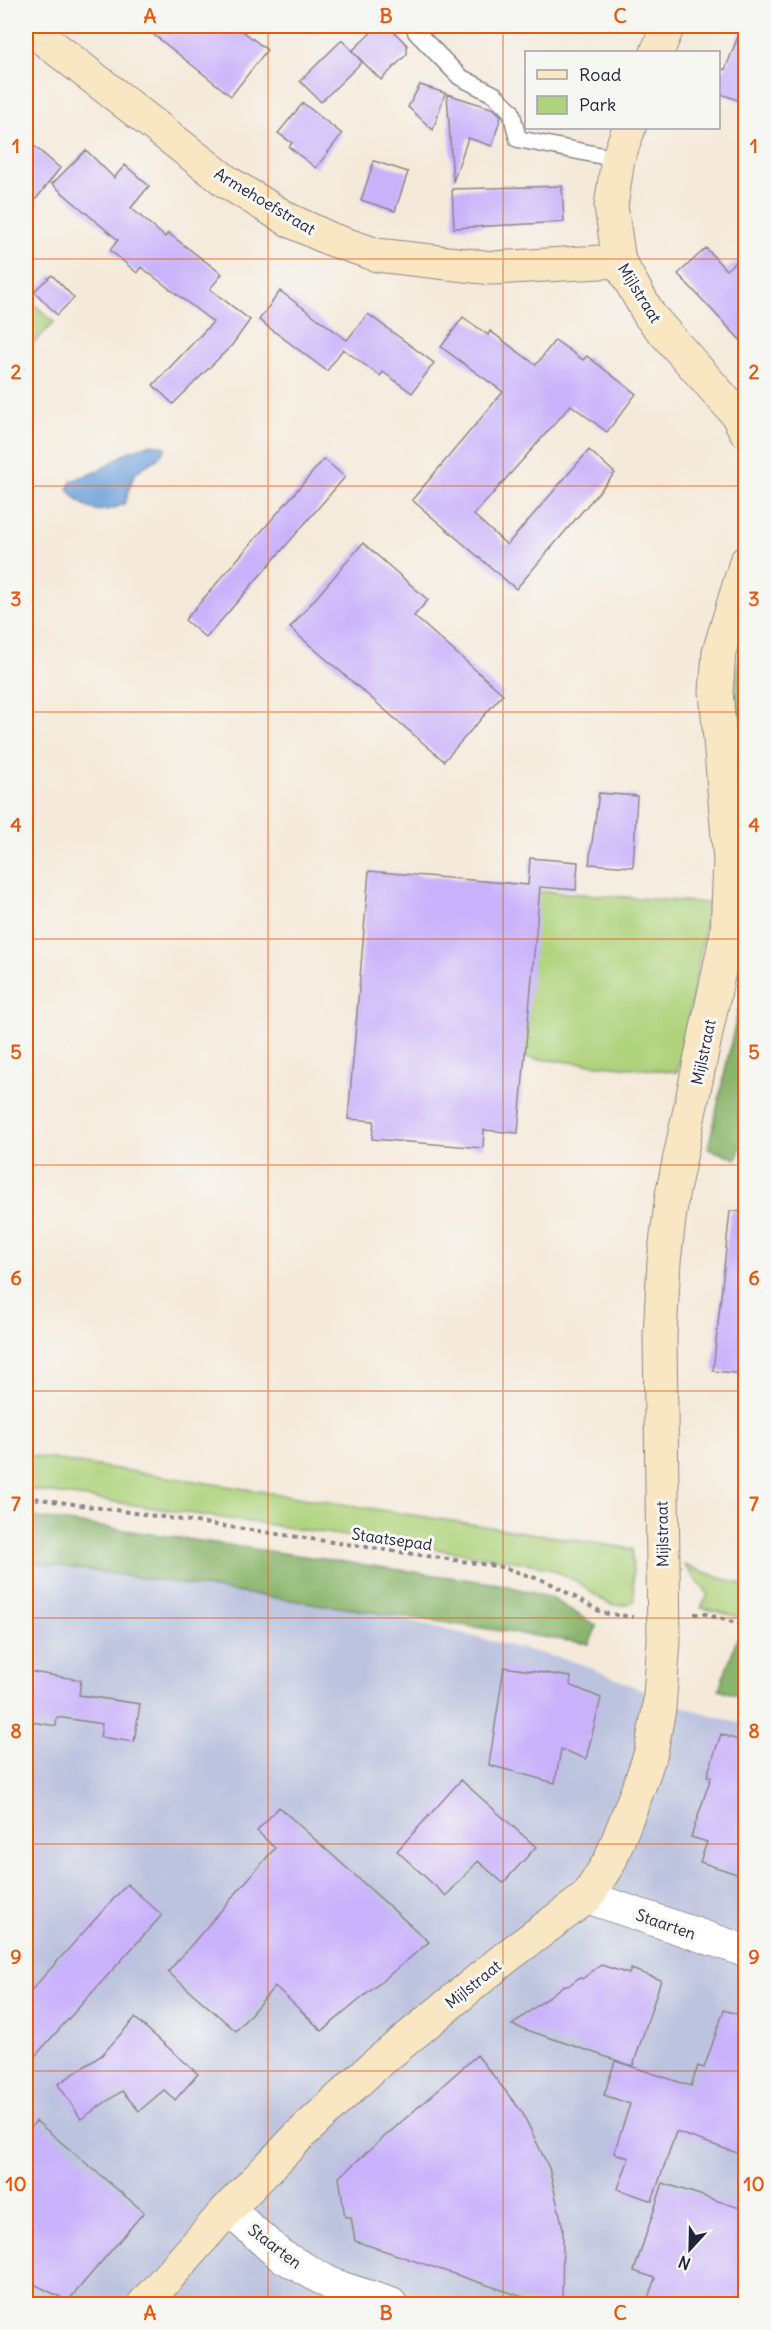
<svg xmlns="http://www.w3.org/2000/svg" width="771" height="2330" viewBox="0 0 771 2330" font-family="Delius,sans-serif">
<rect width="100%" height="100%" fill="#f6f6f2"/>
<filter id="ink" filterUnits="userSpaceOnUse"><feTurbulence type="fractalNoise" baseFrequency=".0167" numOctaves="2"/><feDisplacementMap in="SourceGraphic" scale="12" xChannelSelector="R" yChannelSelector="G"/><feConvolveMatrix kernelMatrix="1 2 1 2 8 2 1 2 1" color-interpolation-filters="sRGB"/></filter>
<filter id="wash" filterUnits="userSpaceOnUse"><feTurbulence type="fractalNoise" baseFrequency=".008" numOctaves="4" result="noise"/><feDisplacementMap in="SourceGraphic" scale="24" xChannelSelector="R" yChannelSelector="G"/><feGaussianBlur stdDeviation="1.35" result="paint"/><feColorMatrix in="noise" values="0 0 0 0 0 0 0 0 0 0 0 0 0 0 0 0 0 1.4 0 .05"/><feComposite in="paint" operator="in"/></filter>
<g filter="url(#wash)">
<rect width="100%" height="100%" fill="#f5eada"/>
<!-- industrial -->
<path fill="#bcc3de" d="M26 1524 579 1663 681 1706 745 1725V2304H26Z"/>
<!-- green -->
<path fill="#aed37c" stroke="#687a5c" stroke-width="1.5" d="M26 297 54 322 26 351Z
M507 889 709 903 686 1036 677 1072 494 1055Z
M26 1455 632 1549 634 1601C609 1615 593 1590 572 1579 558 1571 543 1567 528 1563L26 1489Z
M684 1565 745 1586V1618L701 1608 708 1594Z"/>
<!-- forest -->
<path fill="#8ab56c" stroke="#566c54" stroke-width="1.5" d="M745 641V784L736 700 737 667Z
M739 1007 745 1009 746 1125 737 1159 708 1149Z
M26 1516 505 1585 553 1599 597 1626 589 1644 26 1561Z
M737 1639 745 1642V1698L719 1689Z"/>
<!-- water -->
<path fill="#71a2dc" stroke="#4a628c" stroke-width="1.5" d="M152 444 166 447C160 461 149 462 138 471 130 477 129 494 125 503 100 517 85 511 68 489L71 481 98 471 128 452Z"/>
<g id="blocks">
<!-- building -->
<path fill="#c9b2fb" d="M143 26H236L267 50 231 96Z
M378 26H388L407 45V54L381 80 352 51Z
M742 26H746V103L718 93V67L725 70Z
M342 40 362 62 321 102 300 81Z
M420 85 445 93 433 130 408 107Z
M447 94 494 109 501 116 492 146 468 138 453 182Z
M303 103 342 134 316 168 289 147 292 143 278 133Z
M26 139 60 168 26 212Z
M86 150 114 178 125 165 149 186 131 208 165 237 168 233 222 274 210 289 250 320 232 345 173 404 153 385 213 322 141 267 137 273 110 250 118 240 52 184Z
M374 161 408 172 395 211 361 200Z
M562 186 564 222 454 228 452 189Z
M706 248 726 270 746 253V346L678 274Z
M52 275 74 298 57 315 34 291Z
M280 291 347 340 368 314 434 363 412 393 383 372 380 376 343 349 327 371 259 320Z
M463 317 488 335 490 331 536 365 555 340 583 360 587 356 636 394 607 432 571 405 474 515 507 545 589 450 615 473 516 589 412 500 503 392 441 347Z
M324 459 345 477 206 638 185 620Z
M363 543 428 600 414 616 503 694 444 761 290 628Z
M599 793 637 796 633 867 589 864Z
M530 858 578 862 576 890 540 887 518 1133 484 1130 483 1148 372 1139 374 1121 348 1119 369 871 528 885Z
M730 1211 746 1212V1374L713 1371Z
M504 1667 571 1677 570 1685 601 1698 586 1759 561 1749 555 1783 489 1765Z
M26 1671 81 1680 79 1695 140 1704 134 1742 100 1737 102 1724 57 1717 56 1726 26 1721Z
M721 1734 746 1743V1877L700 1862 707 1842 691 1837 711 1777 707 1776Z
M461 1780 536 1847 503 1883 478 1861 446 1896 397 1851Z
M279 1807 429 1942 322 2031 275 1986 236 2031 168 1972 275 1848 257 1831Z
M127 1884 162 1915 26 2066V1996Z
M601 1965 629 1974 631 1969 661 1980 633 2066 512 2025 564 1985 568 1986 580 1977 582 1979Z
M724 2010 746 2017V2156L676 2132 652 2201 618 2189 629 2158 614 2153 630 2104 604 2095 615 2061 691 2086 698 2066 704 2068Z
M135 2018 198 2074 175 2100 164 2090 139 2111 122 2091 81 2119 58 2084 102 2055Z
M477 2055 522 2112 549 2168 563 2228 562 2304H544L355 2241 351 2217H345L339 2177Z
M36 2121 144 2212 68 2301 26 2280V2133Z
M663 2183 746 2210V2304H646L655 2278 634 2271Z"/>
</g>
</g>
<g filter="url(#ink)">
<use href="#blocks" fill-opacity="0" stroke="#8c868a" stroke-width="1.5"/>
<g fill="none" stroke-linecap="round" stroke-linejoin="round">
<defs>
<path id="lane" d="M416 32 460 77 495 95 511 111 518 139 618 159"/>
<path id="street" d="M587 1897 746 1951
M228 2209 280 2255 333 2285 391 2304"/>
<path id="secondary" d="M27 26 227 182 289 220 330 239 377 255 492 268 619 261
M657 52 668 26
M629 128 618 159 611 206 619 261 650 316 736 413 746 431
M144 2304 228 2209 299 2136 374 2066 505 1958 587 1897 610 1861 640 1784 651 1752 659 1709 664 1641 660 1336 664 1261 672 1195 727 933 730 861 716 691 719 652 746 562"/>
</defs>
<!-- lane casing -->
<use href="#lane" stroke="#8c868a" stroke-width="19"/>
<!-- street casing -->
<use href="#street" stroke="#8c868a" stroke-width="34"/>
<!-- secondary casing -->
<use href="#secondary" stroke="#8c868a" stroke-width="35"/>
<!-- path -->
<path stroke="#8c868a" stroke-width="4" stroke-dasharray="4.5 4.5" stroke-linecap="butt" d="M26 1497 502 1567 548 1582 603 1613 633 1617
M694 1614H705L746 1626"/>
<!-- lane -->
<use href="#lane" stroke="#fff" stroke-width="16"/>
<!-- street -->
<use href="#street" stroke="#fff" stroke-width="32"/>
<!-- secondary -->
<use href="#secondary" stroke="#f9e7c3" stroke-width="33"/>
</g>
</g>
<!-- grid -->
<path fill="none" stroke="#e8590c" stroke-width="1.5" stroke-opacity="0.55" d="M268 26V2304M503 26V2304M26 259H746M26 486H746M26 712H746M26 939H746M26 1165H746M26 1391H746M26 1618H746M26 1844H746M26 2071H746"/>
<g text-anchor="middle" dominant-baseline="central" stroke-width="6" stroke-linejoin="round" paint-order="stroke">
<!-- street labels -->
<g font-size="16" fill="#22223b" stroke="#f6f6f2">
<text transform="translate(265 201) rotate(31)">Armehoefstraat</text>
<text transform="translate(640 293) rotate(58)">Mijlstraat</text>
<text transform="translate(703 1052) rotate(-78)">Mijlstraat</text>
<text transform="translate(662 1534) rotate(-91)">Mijlstraat</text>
<text transform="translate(392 1539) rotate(8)">Staatsepad</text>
<text transform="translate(666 1924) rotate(19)">Staarten</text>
<text transform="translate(473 1984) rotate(-39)">Mijlstraat</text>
<text transform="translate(275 2246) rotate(37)">Staarten</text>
</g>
</g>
<!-- margin -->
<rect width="771" height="2330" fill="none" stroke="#f6f6f2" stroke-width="66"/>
<!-- legend -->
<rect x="525" y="51" width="195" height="78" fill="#f6f6f2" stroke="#a1a1a9" stroke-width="1.5"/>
<rect x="537" y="70" width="30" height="9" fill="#f9e7c3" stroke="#a1a1a9" stroke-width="1.5"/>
<text x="579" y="81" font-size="18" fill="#22223b">Road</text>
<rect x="537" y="96" width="30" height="18" fill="#aed37c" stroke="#a1a1a9" stroke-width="1.5"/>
<text x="579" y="111" font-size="18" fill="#22223b">Park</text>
<!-- north arrow -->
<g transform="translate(690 2249) rotate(202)" stroke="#f6f6f2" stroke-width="4.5" paint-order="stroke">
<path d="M0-4.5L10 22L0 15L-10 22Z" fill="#22223b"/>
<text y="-9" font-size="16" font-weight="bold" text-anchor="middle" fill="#22223b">N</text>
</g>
<rect x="33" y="33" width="705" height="2264" fill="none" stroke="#e8590c" stroke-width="2"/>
<g font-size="20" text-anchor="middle" font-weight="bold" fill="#e8590c">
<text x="150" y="23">A</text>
<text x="386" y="23">B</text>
<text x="620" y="23">C</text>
<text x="16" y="153">1</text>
<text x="754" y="153">1</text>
<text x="16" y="379">2</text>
<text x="754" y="379">2</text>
<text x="16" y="606">3</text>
<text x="754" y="606">3</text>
<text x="16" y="832">4</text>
<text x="754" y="832">4</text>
<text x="16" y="1059">5</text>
<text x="754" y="1059">5</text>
<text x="16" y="1285">6</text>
<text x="754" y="1285">6</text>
<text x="16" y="1511">7</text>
<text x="754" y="1511">7</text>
<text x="16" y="1738">8</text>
<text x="754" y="1738">8</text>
<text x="16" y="1964">9</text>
<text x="754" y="1964">9</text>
<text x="16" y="2191">10</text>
<text x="754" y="2191">10</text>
<text x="150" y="2320">A</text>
<text x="386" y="2320">B</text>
<text x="620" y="2320">C</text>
</g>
</svg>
